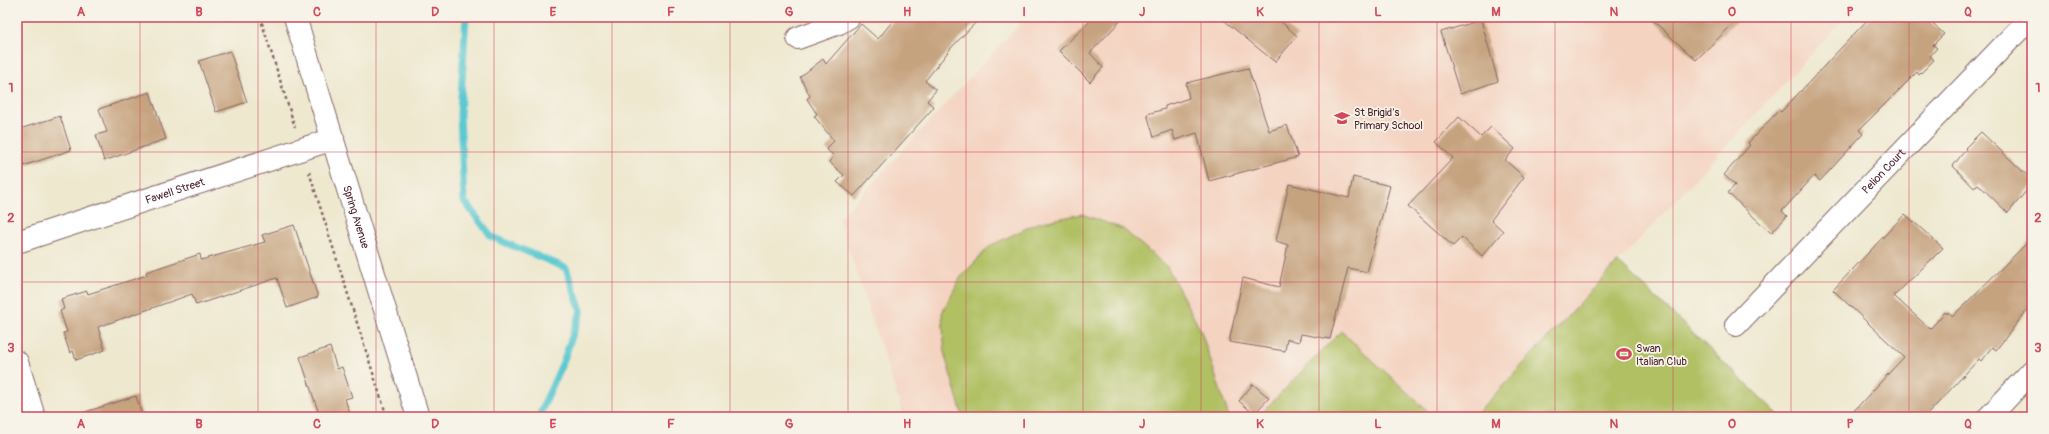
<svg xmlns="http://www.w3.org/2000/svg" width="2049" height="434" viewBox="0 0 2049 434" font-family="Pangolin,sans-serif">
<rect width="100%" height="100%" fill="#f7f3e8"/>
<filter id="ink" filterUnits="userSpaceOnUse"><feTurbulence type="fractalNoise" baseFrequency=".025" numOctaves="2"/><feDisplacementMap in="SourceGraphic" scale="8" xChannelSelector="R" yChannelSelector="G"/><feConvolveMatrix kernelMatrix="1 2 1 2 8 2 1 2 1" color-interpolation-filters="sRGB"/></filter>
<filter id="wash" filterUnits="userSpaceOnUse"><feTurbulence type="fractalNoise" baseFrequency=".012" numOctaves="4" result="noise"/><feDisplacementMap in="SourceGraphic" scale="16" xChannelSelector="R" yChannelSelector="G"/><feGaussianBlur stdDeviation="0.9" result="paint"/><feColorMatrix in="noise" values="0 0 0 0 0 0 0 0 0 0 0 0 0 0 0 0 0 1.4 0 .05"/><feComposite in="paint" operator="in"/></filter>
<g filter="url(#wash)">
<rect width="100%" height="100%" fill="#eee8cf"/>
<!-- built -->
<path fill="#f4d3c1" d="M1026 17H1846L1474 417H904L839 219Z"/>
<!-- green -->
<path fill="#b0c063" stroke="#7d7047" d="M1082 214 1123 229 1167 267 1201 331 1229 417H963L945 356 942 313 960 278 990 246 1037 223Z
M1618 262 1781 417H1474Z
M1341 331 1434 417H1258Z"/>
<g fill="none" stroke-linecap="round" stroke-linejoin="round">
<!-- stream -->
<path stroke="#5cc9d1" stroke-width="7" d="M466 17 460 114 464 201 492 237 566 268 581 311 563 362 541 411 540 417"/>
</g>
<g id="blocks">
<!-- building -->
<path fill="#c6a37f" d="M896 17H981L951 48 925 81 936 90 927 101 934 107 854 196 837 182 844 175 829 162 834 156 826 149 834 141 814 116 817 114 807 99 810 96 800 77 823 59 826 64 861 24 878 39Z
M1094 17H1124L1090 53 1103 67 1090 82 1059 51Z
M1220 17H1276L1297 36 1275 62Z
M1649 17H1740L1696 60Z
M1870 17H1925L1944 34 1933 45 1937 48 1930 56 1934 60 1919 75 1917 72 1859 130 1863 134 1820 181 1814 176 1782 211 1787 216 1771 233 1728 193 1735 185 1724 175 1750 145 1748 143 1779 110 1781 112Z
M1481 20 1498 81 1460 94 1441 32Z
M230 51 247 102 216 112 199 61Z
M1248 68 1269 131 1287 125 1298 157 1209 181 1197 133 1175 140 1172 130 1154 137 1147 114 1165 109V106L1189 98 1186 83Z
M150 92 166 139 104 161 96 135 107 132 99 109Z
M60 116 71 150 17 168V130Z
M1459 117 1481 137 1491 127 1515 149 1505 160 1524 177 1491 220 1503 231 1482 256 1462 237 1453 246 1408 206 1453 158 1436 142Z
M1981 132 2032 180V184L2008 213 1978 184 1974 188 1953 166 1966 149 1965 148Z
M1353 177 1390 186 1367 272 1348 268 1330 339 1301 334 1299 342 1287 339 1285 351 1229 342 1243 278 1279 287 1288 245 1276 241 1289 184 1349 198Z
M1905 214 1943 248 1894 296 1930 329 1945 312 1947 314 1948 312 1953 316 2032 238V304L1996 350 1992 347 1981 361 1979 359 1925 417H1848L1904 357 1833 290Z
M294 225 318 297 287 308 277 278 196 305 192 294 98 327 105 350 76 360 73 351 70 353 63 333 67 332 60 311 64 309 61 299 87 291 88 294 147 275 146 272 200 254 201 260 265 242 262 235Z
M330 347 337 369 342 367 352 397 345 399 351 417H320L300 357Z
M1253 384 1269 398 1254 414 1239 401Z
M136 396 143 417H83L82 413Z"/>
</g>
</g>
<g filter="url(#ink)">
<use href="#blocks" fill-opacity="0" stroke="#836564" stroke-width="1"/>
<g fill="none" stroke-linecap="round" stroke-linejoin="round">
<defs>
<g id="minor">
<path id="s1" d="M295 17 418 417"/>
<path d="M798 38 839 23 849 17"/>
<path id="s2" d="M17 242 333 139"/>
<path id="s3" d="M1736 325 2031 17"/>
<path d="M17 362 34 417"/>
<path d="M1989 417 2032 371"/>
</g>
</defs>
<!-- minor casing -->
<use href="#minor" stroke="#836564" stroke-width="24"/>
<!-- path -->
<path stroke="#836564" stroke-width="2.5" stroke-dasharray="3 3" stroke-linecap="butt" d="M260 17 295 127
M309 172 387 417"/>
<!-- minor -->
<use href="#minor" stroke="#fff" stroke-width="22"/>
</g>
</g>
<!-- grid -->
<path fill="none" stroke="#d1495b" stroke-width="1" stroke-opacity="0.55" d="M140 17V417M258 17V417M376 17V417M494 17V417M612 17V417M730 17V417M848 17V417M966 17V417M1083 17V417M1201 17V417M1319 17V417M1437 17V417M1555 17V417M1673 17V417M1791 17V417M1909 17V417M17 152H2032M17 282H2032"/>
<!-- icons -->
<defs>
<symbol id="school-bare" viewBox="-9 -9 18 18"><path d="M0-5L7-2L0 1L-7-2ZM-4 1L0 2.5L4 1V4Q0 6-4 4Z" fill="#d1495b" stroke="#f7f3e8" stroke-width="2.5" paint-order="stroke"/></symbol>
<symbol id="stadium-bare" viewBox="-9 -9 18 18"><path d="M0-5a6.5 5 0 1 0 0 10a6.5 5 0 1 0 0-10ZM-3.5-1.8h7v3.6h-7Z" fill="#d1495b" stroke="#f7f3e8" stroke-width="2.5" paint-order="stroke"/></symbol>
</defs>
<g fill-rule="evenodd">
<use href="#school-bare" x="1331" y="107" width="22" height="22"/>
<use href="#stadium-bare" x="1613" y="343" width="22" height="22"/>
</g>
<g text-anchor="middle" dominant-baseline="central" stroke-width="3.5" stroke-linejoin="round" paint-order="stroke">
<!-- poi labels -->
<g font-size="11" fill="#4a1f2b" stroke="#f7f3e8" text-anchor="start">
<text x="1354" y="112">St Brigid's<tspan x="1354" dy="13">Primary School</tspan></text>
<text x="1636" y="348">Swan<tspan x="1636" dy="13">Italian Club</tspan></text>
</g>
<!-- street labels -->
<g font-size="11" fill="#4a1f2b" stroke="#f7f3e8">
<text stroke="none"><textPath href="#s3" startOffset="213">Pelion Court</textPath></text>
<text stroke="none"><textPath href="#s2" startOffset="166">Fawell Street</textPath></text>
<text stroke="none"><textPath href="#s1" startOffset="209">Spring Avenue</textPath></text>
</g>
</g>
<!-- margin -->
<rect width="2049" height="434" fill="none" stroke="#f7f3e8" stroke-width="44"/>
<rect x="22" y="22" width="2005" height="390" fill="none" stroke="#d1495b" stroke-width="1.5"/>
<g font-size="13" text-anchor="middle" font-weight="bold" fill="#d1495b">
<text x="81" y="16">A</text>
<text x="199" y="16">B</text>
<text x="317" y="16">C</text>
<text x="435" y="16">D</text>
<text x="553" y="16">E</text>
<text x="671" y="16">F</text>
<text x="789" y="16">G</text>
<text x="907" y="16">H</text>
<text x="1024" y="16">I</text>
<text x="1142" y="16">J</text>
<text x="1260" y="16">K</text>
<text x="1378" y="16">L</text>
<text x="1496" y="16">M</text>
<text x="1614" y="16">N</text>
<text x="1732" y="16">O</text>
<text x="1850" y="16">P</text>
<text x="1968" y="16">Q</text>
<text x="11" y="92">1</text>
<text x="2038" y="92">1</text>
<text x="11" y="222">2</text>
<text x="2038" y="222">2</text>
<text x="11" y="352">3</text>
<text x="2038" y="352">3</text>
<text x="81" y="428">A</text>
<text x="199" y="428">B</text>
<text x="317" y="428">C</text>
<text x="435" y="428">D</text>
<text x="553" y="428">E</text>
<text x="671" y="428">F</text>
<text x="789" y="428">G</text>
<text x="907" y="428">H</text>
<text x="1024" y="428">I</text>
<text x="1142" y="428">J</text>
<text x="1260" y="428">K</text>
<text x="1378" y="428">L</text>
<text x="1496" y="428">M</text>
<text x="1614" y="428">N</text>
<text x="1732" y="428">O</text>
<text x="1850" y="428">P</text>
<text x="1968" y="428">Q</text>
</g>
</svg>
